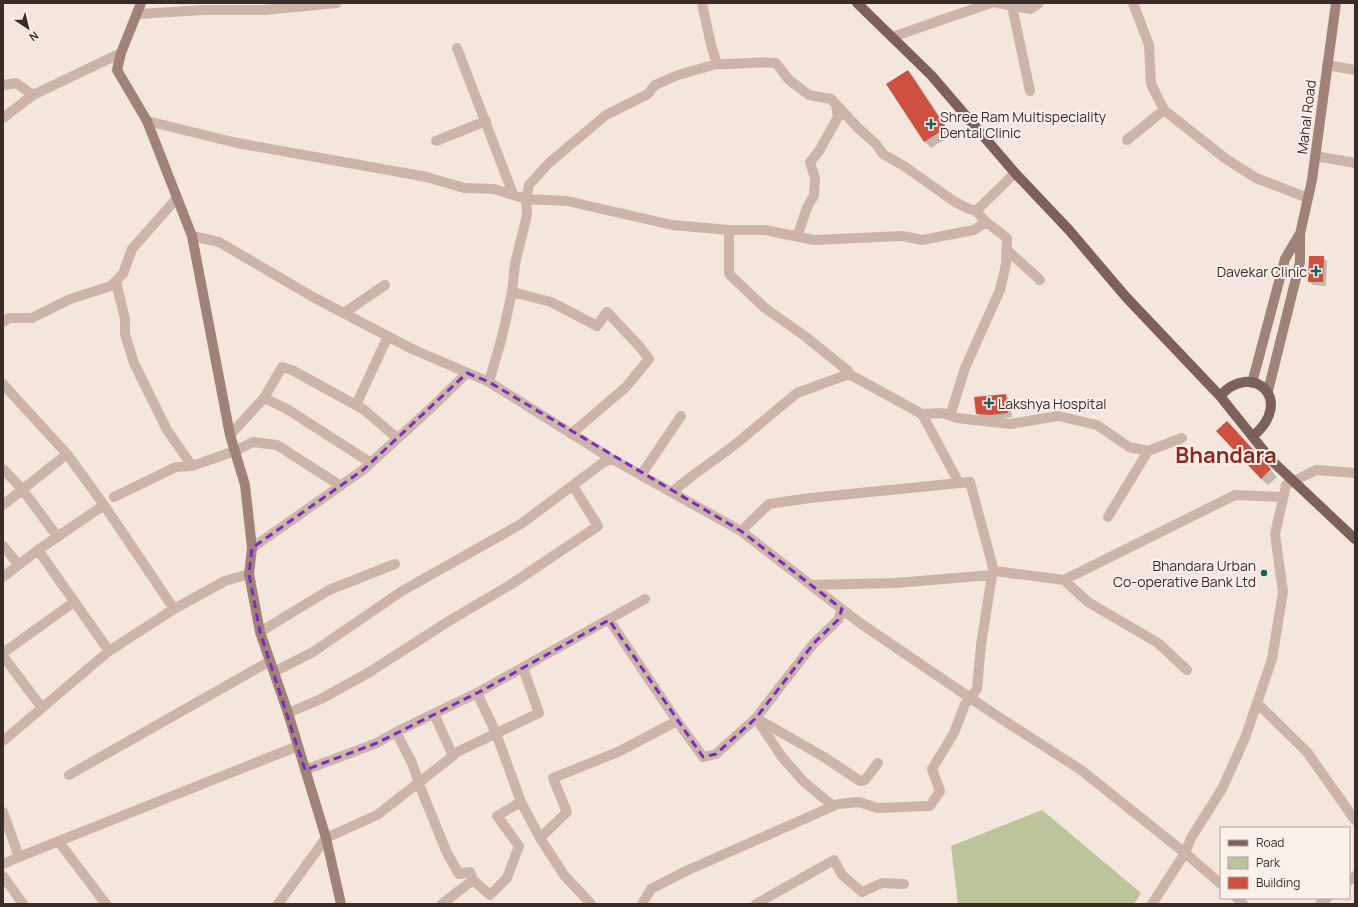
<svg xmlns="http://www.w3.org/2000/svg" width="1358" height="907" viewBox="0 0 1358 907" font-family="Manrope,sans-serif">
<rect width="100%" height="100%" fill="#f4e6dd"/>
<!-- green -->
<path fill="#bcc49c" d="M1042 810 1141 893 1134 904H958L951 846Z"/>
<!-- shadow -->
<path fill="#0003" d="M908 71 914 78 952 135 931 148 925 142 887 84Z
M1323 257 1327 261 1326 286 1313 285 1309 281Z
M1006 395 1010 400 1012 417 995 419 981 418 977 413Z
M1234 429 1277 477 1268 485 1261 479Z"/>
<!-- building -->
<path fill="#ce5041" d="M908 70 946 128 924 142 886 84Z
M1309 256H1324L1323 282H1308Z
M1006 394 1008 413 990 415 976 414 974 397Z
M1227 421 1271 469 1261 479 1216 431Z"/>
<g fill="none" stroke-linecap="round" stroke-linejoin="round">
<!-- street -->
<path stroke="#cdb4a8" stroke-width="10" d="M997 3 1030 9 1039 3
M1133 3 1149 45 1151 84 1164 110 1226 159 1256 178 1308 198
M1012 6 1030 91
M137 14 204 10H264L337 3
M892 37 991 3
M457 48 513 194
M717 64C737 65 756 61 776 63L789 80 809 95 831 99 858 128 876 144 883 154 904 166 955 202 969 209 976 211
M1327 65 1355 70
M3 85 16 83 33 95 121 53
M3 118 33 95
M147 121 237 143 427 177 464 188 494 189 526 199 529 185 549 163 606 115 648 94 655 85 678 75 717 64 711 45 702 3
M1127 140 1164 110
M436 141 486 121
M1315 156 1355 163
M729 230V274L765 308 806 337 848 371 850 375
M192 236 219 242 313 297 412 349 489 382 612 459 741 531 860 623 994 714 1081 770 1185 853 1152 904
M797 236C803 223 805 206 814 196L815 178 810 162 819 151 838 117 836 105
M1006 249 1040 280
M116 282 125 319V334L134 363 167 430 192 466 235 451 253 442 277 445 341 486
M512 292 551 302 597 326 607 312 640 347 649 359 626 387 571 434
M344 313 385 285
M3 322 9 318H32L70 299 111 286 123 274 132 249 177 198
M489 382 502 337 512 292 515 264 527 215 526 199 567 201 672 225 729 230H765L814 240 903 236 922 240 974 230 986 222 976 211 1015 173
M3 384 67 454 104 505 174 609 225 581 249 574
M264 398 287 409 371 463
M356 405 388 336
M922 414 959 483
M950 416 965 368 1000 290 1006 264 1007 238 986 222
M230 435 264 398 282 367 292 370 363 409 397 438
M3 469 22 489 57 536
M641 475 681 416
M672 492 692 476 732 447 797 393 849 374 922 414 942 413 957 418 1010 424 1058 416 1097 425 1129 447 1148 451 1182 438
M114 497 176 467 192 466
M3 505 67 454
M104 505 38 550 109 651
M1108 517 1148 451
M741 531 769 504 810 498 970 482 994 571
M3 546 18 564
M252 548 363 470 431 408 467 373
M992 575 994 571 1064 580 1235 495 1283 497
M3 577 38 550
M1064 580 1088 602 1158 643 1187 670
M609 620 677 721
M260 632 329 590 395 564
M3 653 74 602
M3 656 42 708
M274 672 313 652 402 591 521 524 604 462 612 459
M477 693 496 733 521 802
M1257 703 1307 752 1355 820
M288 713 321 699 368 673 449 621 510 585 598 526 573 486
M396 732 412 763 421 789 447 853 459 874 470 872 473 880
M3 741 109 651 174 609
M453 756 455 753 539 713 523 668
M305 770 377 743 396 732 477 693 645 599
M69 775 270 661
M833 806 803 781 782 757 756 718 824 757 860 781 865 780 878 763
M3 812 19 857 298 746
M540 838 564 875 591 904
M59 842 106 904
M3 864 19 857
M3 876 23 904
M1349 881 1355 876
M1221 884 1185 853 1191 838 1222 789 1245 738 1272 659 1283 592 1275 534 1286 485 1316 470 1355 473
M1237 898 1243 904
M278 904 326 838 377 815 453 756 434 714
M442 904 473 880 490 895 507 878 519 846 497 816 521 802 540 838 567 812 553 778 618 752 677 721 703 757 716 754 756 718 814 643 838 620 842 609
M642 904 651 889 686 871 838 804 859 802 877 808 930 806 940 791 932 769 954 733 965 704 977 689 981 645 992 575 895 583 811 585
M756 904 834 860 842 875 862 892 882 883 904 884
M1320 904 1327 898"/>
<!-- secondary -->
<path stroke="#a18279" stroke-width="10" d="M141 3 121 53 117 70 147 121 192 236 230 435 245 485 252 548 249 574 260 632 288 713 326 838 341 904
M1252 383 1285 259 1299 235
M1268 391 1300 262V234L1312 180 1336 3"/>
<!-- primary -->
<path stroke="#7c6059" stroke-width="10" d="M857 3 931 75 1015 173 1069 230 1126 297 1220 396
M1253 436C1296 400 1252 360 1220 396L1272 461 1355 539"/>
</g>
<!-- marked area -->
<path fill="none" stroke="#7b2cbf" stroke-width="3" stroke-dasharray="8 5" stroke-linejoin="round" d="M467 373 489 382 741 531 842 609 838 620 814 643 756 718 716 754 703 757 609 620 485 689 377 743 305 770 260 632 249 574 252 548 363 470Z"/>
<!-- markers -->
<g fill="#1b5e59" stroke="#fbf1ea" stroke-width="1.5">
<path d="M929 118h4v4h4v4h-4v4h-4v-4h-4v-4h4z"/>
<path d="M1314 265h4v4h4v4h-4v4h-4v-4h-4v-4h4z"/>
<path d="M987 397h4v4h4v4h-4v4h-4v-4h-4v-4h4z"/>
<circle cx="1264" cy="573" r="4"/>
</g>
<g text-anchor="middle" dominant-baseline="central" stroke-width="4" stroke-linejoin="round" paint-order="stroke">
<!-- poi labels -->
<g font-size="14" fill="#3a2c29" stroke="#fbf1ea" text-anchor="start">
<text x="940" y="116">Shree Ram Multispeciality<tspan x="940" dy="16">Dental Clinic</tspan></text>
<text x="1307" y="271" text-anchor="end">Davekar Clinic</text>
<text x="998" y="403">Lakshya Hospital</text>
<text x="1256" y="565" text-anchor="end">Bhandara Urban<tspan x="1256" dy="16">Co-operative Bank Ltd</tspan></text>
</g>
<!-- street labels -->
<g font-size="14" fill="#3a2c29" stroke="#fbf1ea">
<text transform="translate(1306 117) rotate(-83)">Mahal Road</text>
</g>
<!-- town labels -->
<g font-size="22" font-weight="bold" fill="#8e271c" stroke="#fbf1ea">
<text x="1226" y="455">Bhandara</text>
</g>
</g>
<!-- border -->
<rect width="1358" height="907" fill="none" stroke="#3a2c29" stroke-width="8"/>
<!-- legend -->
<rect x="1220" y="827" width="130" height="72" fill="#fbf1ea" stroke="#aea29d"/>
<rect x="1228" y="840" width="20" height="6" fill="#7c6059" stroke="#aea29d"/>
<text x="1256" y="847" font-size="12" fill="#3a2c29">Road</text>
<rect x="1228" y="857" width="20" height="12" fill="#bcc49c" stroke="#aea29d"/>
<text x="1256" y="867" font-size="12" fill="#3a2c29">Park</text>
<rect x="1228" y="877" width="20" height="12" fill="#ce5041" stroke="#aea29d"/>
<text x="1256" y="887" font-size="12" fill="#3a2c29">Building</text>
<!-- north arrow -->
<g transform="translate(28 28) rotate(145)" stroke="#fbf1ea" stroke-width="3" paint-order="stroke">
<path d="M0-3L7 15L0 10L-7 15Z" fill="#3a2c29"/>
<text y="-6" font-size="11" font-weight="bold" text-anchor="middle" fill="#3a2c29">N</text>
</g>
</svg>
